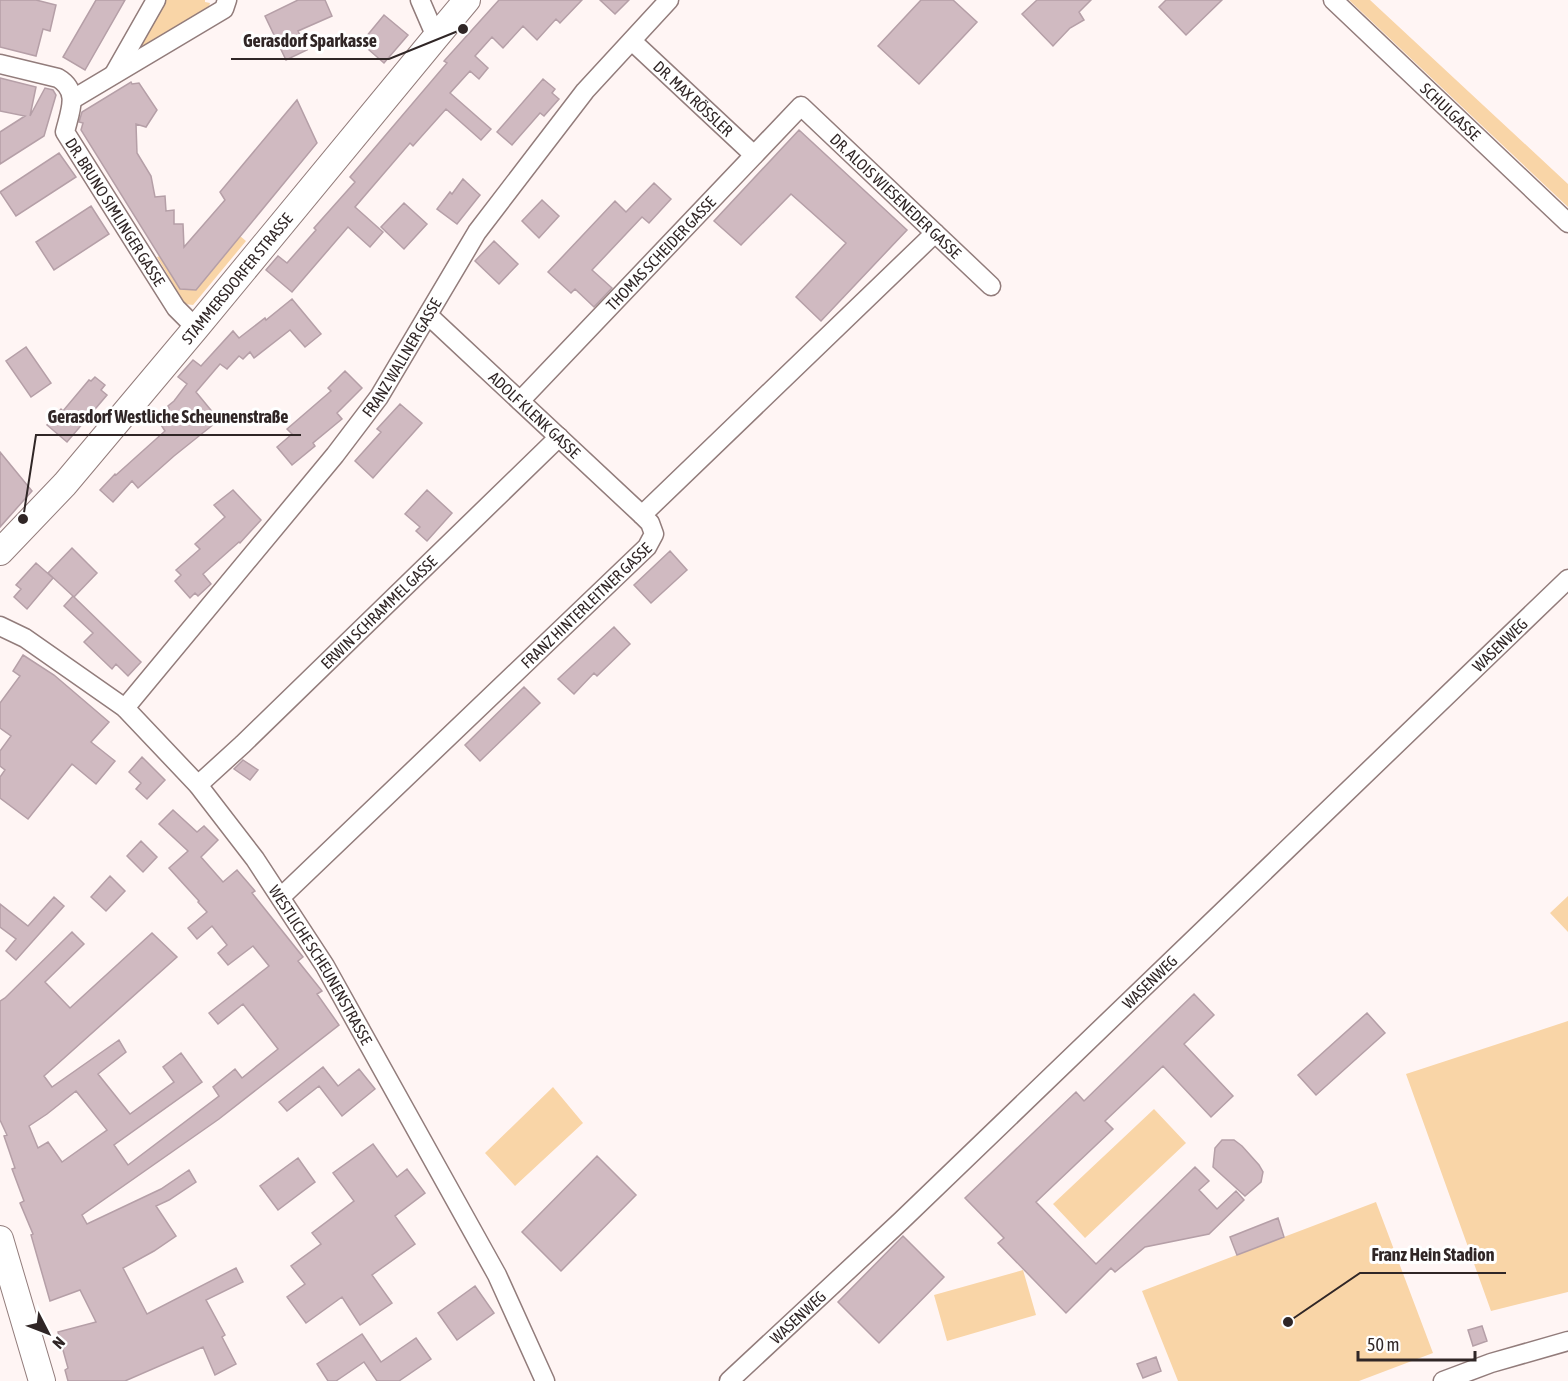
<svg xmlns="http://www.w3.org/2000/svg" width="1568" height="1381" viewBox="0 0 1568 1381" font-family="'Asap Condensed',sans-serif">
<rect width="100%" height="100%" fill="#fff5f4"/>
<!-- green -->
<path fill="#f9d5a7" d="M164 0H205V2L210 3 208 10 140 51 137 48Z
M1349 0H1370L1568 184V207Z
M240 236 246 241 193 305 185 304 157 257 160 256 180 289 196 290Z
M1568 896V932L1550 913Z
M1568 1021V1292L1491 1311 1406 1074Z
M553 1087 583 1123 515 1186 485 1153Z
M1154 1109 1186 1143 1085 1238 1053 1204Z
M1376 1202 1433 1353 1359 1381H1178L1142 1291Z
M1023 1270 1036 1315 947 1341 934 1295Z"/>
<!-- building -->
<path fill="#d0bac1" stroke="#b59fa7" stroke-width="1.5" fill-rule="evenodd" d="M0 0H36L56 5 50 31 43 29 36 56 0 47Z
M96 0H125L85 70 63 57Z
M298 0H325L332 16 298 31 307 50 286 60 265 16Z
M499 0H582L560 23 556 19 537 40 523 26 503 48 492 37 475 56 488 68 479 79 470 71 450 93 491 129 481 140 446 109 413 146 410 143 355 207 383 232 370 247 348 227 292 292 266 270 278 256 287 263 316 230 314 228 355 182 350 177 447 63 444 61Z
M600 0H629L615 14Z
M921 0H953L977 22 919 84 878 46Z
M1037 0H1091L1079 12 1084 20 1070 28 1053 46 1022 14Z
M1166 0H1222L1186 35 1159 7Z
M384 15 408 35 384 63 361 43Z
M0 78 36 87 30 116 45 88 53 90 56 95 44 136 0 164V132L25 116 0 111Z
M543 79 555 89 552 93 559 99 544 116 540 113 512 145 497 132Z
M131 82 132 84 139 83 157 110 146 127 136 124 137 153 151 176 155 197 165 196 166 211 174 210V224H183L184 247 225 200 220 192 297 100 317 143 196 290 180 289 81 130 83 123 79 122 82 112Z
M799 130 907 230 821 321 796 297 846 243 791 194 741 245 714 221Z
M59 153 76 177 16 216 0 192Z
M463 179 480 195 457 224 437 209 450 192 452 194Z
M654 183 671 199 649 223 642 217 592 270 612 288 594 307 575 289 571 293 548 272 615 201 626 212Z
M542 200 559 216 539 238 522 221Z
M404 203 427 224 404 249 381 227Z
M91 206 109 234 54 270 36 242Z
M494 241 518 264 499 284 475 261Z
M292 299 321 334 305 347 290 330 254 358 250 352 243 359 239 356 227 369 220 364 196 392 219 420 174 456 138 488 132 481 113 502 100 490 115 474 116 475 165 431 161 425 173 416 167 411 169 408 168 406 174 401 187 384 178 377 193 360 201 366 233 331 239 338 265 318 266 320Z
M26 347 51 383 31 397 6 361Z
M345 371 362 388 337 413 342 419 313 443 315 446 292 465 277 447 292 434 287 429 331 391 328 388Z
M95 377 105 385 101 390 107 395 67 442 47 425 61 409 63 411 89 380 91 381Z
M400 404 422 423 373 478 355 461 381 432 377 429Z
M0 452 32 491 0 527Z
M233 490 261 520 240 543 239 542 203 574 211 584 198 596 195 593 190 598 175 581 181 575 176 570 200 549 195 544 225 517 214 505Z
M427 490 452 513 427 541 416 531 420 527 405 514Z
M72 548 97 573 74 597 48 573Z
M670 551 687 570 651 603 634 585Z
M36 563 53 578 27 609 14 597 21 589 16 585Z
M73 596 141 662 128 676 116 664 112 669 84 642 93 633 64 606Z
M614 627 630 644 597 676 594 673 574 694 558 679Z
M23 655 54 675 109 722 91 742 115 761 96 784 72 764 28 819 0 798V777L5 770 0 766V751L11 736 0 728V703L20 676 13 671Z
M524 687 540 703 480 761 465 745Z
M142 757 165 780 147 799 136 789 141 783 129 772Z
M243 760 258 770 250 780 234 769Z
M173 810 197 832 204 826 218 840 201 857 223 882 237 870 255 891 252 893 303 957 298 961 322 991 317 994 339 1025 219 1119 82 1215 87 1224 161 1189 189 1170 196 1182 169 1200 156 1206 176 1236 154 1251 123 1268 147 1314 236 1268 243 1282 206 1300 225 1335 222 1337 236 1364 215 1375 203 1347 125 1381H68L65 1370 68 1368 58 1332 96 1322 80 1290 50 1301 31 1235 33 1234 20 1203 24 1201 12 1169 15 1168 4 1136 7 1135 0 1120V1001L5 998 72 932 84 944 45 982 70 1008 152 933 177 957 44 1076 52 1087 119 1040 126 1052 98 1074 130 1114 174 1082 163 1067 181 1053 202 1082 114 1145 128 1165 219 1096 213 1087 235 1069 242 1078 278 1049 243 1004 218 1024 209 1013 269 966 253 946 228 965 218 953 227 945 212 926 197 939 188 928 207 912 198 902 199 901 169 868 188 851 159 824ZM76 1091 107 1130 62 1162 48 1142 38 1148 29 1126 47 1114Z
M141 841 157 857 143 872 127 856Z
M110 876 125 891 106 911 91 897Z
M54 897 64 906 16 960 6 951 16 939 0 927V904L28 926Z
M1194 994 1214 1015 1184 1044 1233 1096 1211 1117 1163 1066 1105 1121 1113 1129 1036 1202 1096 1264 1195 1167 1209 1181 1199 1190 1217 1209 1236 1191 1244 1200 1209 1234 1145 1247 1115 1272 1111 1268 1066 1313 998 1243 1004 1238 965 1198 1076 1092 1084 1101Z
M1367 1013 1385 1033 1316 1095 1298 1075Z
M323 1067 338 1086 359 1069 375 1089 342 1116 319 1086 287 1111 279 1102Z
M1222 1140H1234L1242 1146 1259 1165 1263 1172 1261 1182 1245 1196 1213 1167 1215 1148Z
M373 1144 397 1177 407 1169 425 1193 395 1216 415 1244 372 1275 392 1303 360 1325 342 1297 306 1323 287 1297 305 1284 291 1266 321 1244 312 1233 354 1201 333 1173Z
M597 1156 636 1195 561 1271 522 1232Z
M298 1158 315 1182 278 1210 260 1186Z
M1278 1218 1284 1237 1237 1255 1230 1237Z
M903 1236 944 1277 879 1343 838 1302Z
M475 1286 494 1313 457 1340 438 1313Z
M1482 1326 1487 1341 1473 1346 1468 1330Z
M362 1334 381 1362 416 1338 431 1359 399 1381H377L364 1362 336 1381H328L317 1364Z
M1156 1357 1161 1371 1143 1378 1137 1364Z"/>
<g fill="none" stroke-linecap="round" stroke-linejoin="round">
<defs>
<g id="street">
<path d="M420 0 436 37"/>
<path id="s1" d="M1333 0 1568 223"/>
<path id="s2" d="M632 41 754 155"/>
<path id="s3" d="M0 64 58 78C80 91 70 111 65 132L176 308 196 328"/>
<path d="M114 74 156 0"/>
<path d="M73 99 224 9 227 0"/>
<path id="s4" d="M428 315 642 515"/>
<path id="s5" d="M520 401 801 106 991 286"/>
<path id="s6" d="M0 626 25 638 125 708 198 785 255 859 325 966 497 1275 545 1381"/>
<path id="s7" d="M125 708 335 455 379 397 477 232 585 91 669 0"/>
<path id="s8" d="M198 785 243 744 559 437"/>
<path id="s9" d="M281 897 647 547 654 534 650 523 642 515 935 233"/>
<path id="s10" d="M729 1381 901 1221 1568 579"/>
<path d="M1443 1381 1491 1363 1568 1341"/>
</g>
<g id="secondary">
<path id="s11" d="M0 552 65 484 196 328 436 37 467 0"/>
<path d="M0 1239 42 1381"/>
</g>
</defs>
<!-- street casing -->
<use href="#street" stroke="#927c7b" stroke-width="21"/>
<!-- secondary casing -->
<use href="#secondary" stroke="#927c7b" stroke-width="28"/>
<!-- street -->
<use href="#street" stroke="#fff" stroke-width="18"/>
<!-- secondary -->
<use href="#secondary" stroke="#fff" stroke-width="26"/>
</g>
<g text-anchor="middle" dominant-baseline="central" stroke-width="6" stroke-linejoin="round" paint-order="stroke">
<!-- street labels -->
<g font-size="16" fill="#302626" stroke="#fff">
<text stroke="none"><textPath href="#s2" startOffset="84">DR. MAX RÖSSLER</textPath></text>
<text stroke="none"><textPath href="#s1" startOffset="162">SCHULGASSE</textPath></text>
<text stroke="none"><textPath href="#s5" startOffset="538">DR. ALOIS WIESENEDER GASSE</textPath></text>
<text stroke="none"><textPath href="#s3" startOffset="214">DR. BRUNO SIMLINGER GASSE</textPath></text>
<text stroke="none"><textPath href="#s5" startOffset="204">THOMAS SCHEIDER GASSE</textPath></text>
<text stroke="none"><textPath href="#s11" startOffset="362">STAMMERSDORFER STRASSE</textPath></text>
<text stroke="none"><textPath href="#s7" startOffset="447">FRANZ WALLNER GASSE</textPath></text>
<text stroke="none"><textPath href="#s4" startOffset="146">ADOLF KLENK GASSE</textPath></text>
<text stroke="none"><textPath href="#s9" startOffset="422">FRANZ HINTERLEITNER GASSE</textPath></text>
<text stroke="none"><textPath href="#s8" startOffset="250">ERWIN SCHRAMMEL GASSE</textPath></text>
<text stroke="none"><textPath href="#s10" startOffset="1066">WASENWEG</textPath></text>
<text stroke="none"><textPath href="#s6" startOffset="474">WESTLICHE SCHEUNENSTRASSE</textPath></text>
<text stroke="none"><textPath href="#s10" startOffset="580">WASENWEG</textPath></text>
<text stroke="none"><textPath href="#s10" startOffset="94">WASENWEG</textPath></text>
</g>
</g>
<!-- callouts -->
<path fill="none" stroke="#302626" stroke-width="2" d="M463 29L389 59H231M23 519L36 435H301M1288 1322L1360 1273H1506"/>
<g fill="#302626" stroke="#fff" stroke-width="2">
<circle cx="463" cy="29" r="6"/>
<circle cx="23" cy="519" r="6"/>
<circle cx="1288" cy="1322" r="6"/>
</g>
<g font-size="18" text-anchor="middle" font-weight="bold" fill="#302626" stroke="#fff" stroke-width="6" stroke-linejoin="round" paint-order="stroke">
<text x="310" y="47">Gerasdorf Sparkasse</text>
<text x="168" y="423">Gerasdorf Westliche Scheunenstraße</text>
<text x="1433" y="1261">Franz Hein Stadion</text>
</g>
<!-- north arrow -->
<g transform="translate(48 1333) rotate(132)" stroke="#ffffff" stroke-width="4.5" paint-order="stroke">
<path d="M0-4.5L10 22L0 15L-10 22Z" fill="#302626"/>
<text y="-9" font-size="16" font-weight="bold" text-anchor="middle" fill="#302626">N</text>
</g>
<!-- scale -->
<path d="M1358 1351v9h117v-9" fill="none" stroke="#302626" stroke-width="3"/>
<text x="1367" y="1351" font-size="18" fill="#302626" stroke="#ffffff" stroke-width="4.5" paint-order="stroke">50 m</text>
</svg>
